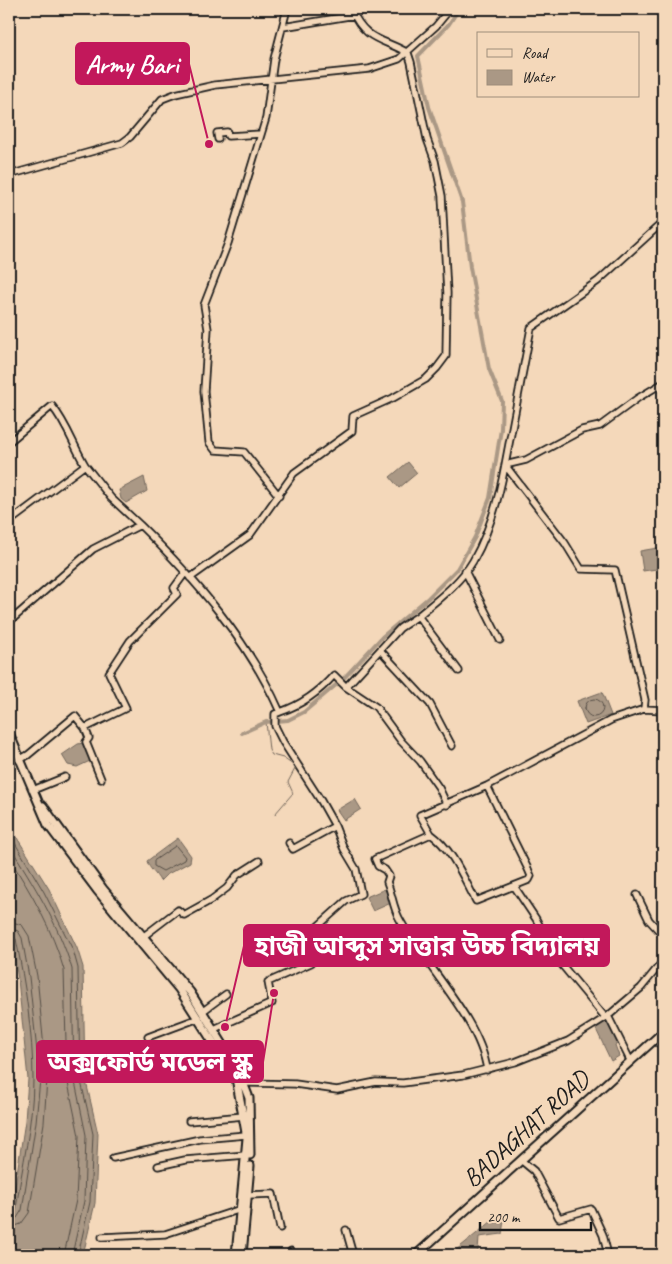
<svg xmlns="http://www.w3.org/2000/svg" width="672" height="1264" viewBox="0 0 672 1264" font-family="Caveat,'Noto Sans Bengali',sans-serif">
<rect width="100%" height="100%" fill="#f4d8ba"/>
<filter id="ink" filterUnits="userSpaceOnUse"><feTurbulence type="fractalNoise" baseFrequency=".02" numOctaves="2"/><feDisplacementMap in="SourceGraphic" scale="10" xChannelSelector="R" yChannelSelector="G"/><feConvolveMatrix kernelMatrix="1 2 1 2 8 2 1 2 1" color-interpolation-filters="sRGB"/></filter>
<g filter="url(#ink)">
<!-- water -->
<path fill="#aa9885" stroke="#71665b" d="M408 462 417 473 399 488 390 477Z
M144 477 147 491 126 503 121 499 119 490Z
M663 547V568L643 571 640 551Z
M602 692 611 715 586 724 577 701Z
M83 743 91 757 90 761 77 767 68 765 62 755 78 744Z
M355 799 361 809 344 820 337 810Z
M9 825 49 889 77 948 83 967 85 1077 98 1134 95 1203 83 1255H9V1225L25 1121 28 1079 18 979 9 927Z
M178 838 191 856 190 862 166 875 160 881C156 873 149 869 147 861Z
M385 889 391 903 373 911 366 897Z
M608 1019 619 1043 615 1045 619 1056 611 1061 595 1027Z
M497 1217H502L504 1220 502 1234 479 1237 478 1251 475 1255H450Z"/>
<g fill="none" stroke-linecap="round" stroke-linejoin="round">
<!-- shore -->
<path stroke="#554e46" stroke-width="1" d="M585 708a9 9 0 1 1 18 0a9 9 0 1 1-18 0Z
M9 833 44 892 73 950 78 968 80 1077 93 1134 90 1202 78 1255
M9 845C33 883 59 925 72 969L74 1077 86 1135 84 1201 72 1255
M176 846 185 857 184 860 163 871 154 866V861Z
M9 858C31 892 53 931 64 970L67 1078 79 1136 76 1200 64 1255
M9 921 22 925 29 936 37 976 47 1079 44 1123 29 1213 21 1224 9 1228
M9 928 18 931 22 938 29 977 40 1079 36 1122 22 1210 17 1218 9 1220
M9 934 16 939C25 984 33 1033 33 1080 33 1123 22 1166 16 1209L14 1213 9 1214"/>
<!-- stream -->
<path stroke="#71665b" stroke-width="1" d="M266 722 269 750 272 755 283 758 296 767 288 782 293 793 275 814"/>
<!-- canal -->
<path stroke="#aa9885" stroke-width="4" d="M242 733 266 722 288 720 304 712 343 679 382 637 428 598 457 569 475 537 490 498 501 429 502 401 489 369 470 267 462 202 429 107 418 56 449 24 459 9"/>
<defs>
<path id="minor" d="M283 27 355 15
M9 118H10
M218 139 217 133 227 132 228 136 261 134
M9 175 122 143 130 137 162 99 175 94 215 85 369 69 399 59 436 26 450 9
M663 222 598 281 531 328 505 465 526 460 582 430 600 426 638 398 663 383
M9 442 52 406C67 424 73 445 85 465
M279 496 244 452 215 450 209 442 204 391 208 329 204 305 228 243 266 118 274 59 287 9
M9 522 85 465 111 498 140 525
M465 571 500 640
M190 578 250 535 294 473 352 431 353 416 393 398 426 379 437 368 446 356 447 293 442 196 435 161 427 139 411 62 408 53C382 38 366 42 351 9
M418 616C437 600 460 583 473 561 490 531 499 498 505 465L565 543 581 569 615 570 645 700 644 709 663 710
M9 622 93 549 140 525C195 579 249 641 280 712 301 705 320 691 334 675L346 687 400 628 418 616 459 671
M380 650 430 704 452 746
M346 687 376 707 401 741 420 761 439 788 447 805
M280 712 275 714V726L283 742 321 801 335 826 293 849 289 843
M85 728 89 738 86 742 101 779
M19 760 28 755 75 716 85 728 126 708 109 673 130 641 177 594 174 588 185 573
M33 790 65 777
M431 834C453 850 464 879 476 901L529 880 531 876 528 869 487 786
M514 886 536 919 557 959 605 1017
M637 895 649 920 663 935
M144 936 178 910 184 915 211 900 227 888 237 875 259 861
M203 1011 226 994
M608 1016 631 1062
M214 1029 272 1003 268 982 311 963 312 956 307 936 346 901 361 894 356 869 344 849 335 826
M148 1037 199 1018
M161 1059 216 1044
M487 1070C480 1019 423 964 399 918 393 907 392 894 387 882L389 876 385 870 378 866 375 859 431 834 420 815 487 786 611 720 644 709
M245 1083 295 1084 337 1090 376 1082 403 1083 463 1075 515 1062 568 1041 608 1016 641 988 663 961
M189 1121 244 1116
M113 1158 200 1139 246 1135
M522 1161 534 1171 559 1218 591 1209 603 1235 608 1255
M158 1166 185 1160 246 1155
M248 1195 273 1194 280 1228
M346 1230 353 1255
M102 1237 165 1234 241 1209
M291 1251 293 1255"/>
<path id="major" d="M9 733 48 825 97 890 179 989 236 1078 247 1138 236 1255
M43 806 103 889 190 992 237 1067 249 1098 250 1155
M242 1255 250 1166
M416 1255 663 1032"/>
</defs>
<!-- minor casing -->
<use href="#minor" stroke="#1c1c1c" stroke-width="9"/>
<!-- major casing -->
<use href="#major" stroke="#1c1c1c" stroke-width="11"/>
<!-- minor -->
<use href="#minor" stroke="#f4d8ba" stroke-width="5.5"/>
<!-- major -->
<use href="#major" stroke="#f4d8ba" stroke-width="7"/>
</g>
</g>
<g text-anchor="middle" dominant-baseline="central" stroke-width="4.5" stroke-linejoin="round" paint-order="stroke">
<!-- street labels -->
<g font-size="25" fill="#1c1c1c" stroke="#f4d8ba">
<text transform="translate(526 1129) rotate(-42)">BADAGHAT ROAD</text>
</g>
</g>
<!-- callouts -->
<path fill="none" stroke="#c2185b" stroke-width="2" d="M209 144L189 64M225 1027L244 946M274 993L263 1062"/>
<g fill="#c2185b" stroke="#f4d8ba" stroke-width="2">
<circle cx="209" cy="144" r="5"/>
<circle cx="225" cy="1027" r="5"/>
<circle cx="274" cy="993" r="5"/>
</g>
<g fill="#c2185b" stroke="#c2185b" stroke-width="2">
<rect x="76" y="43" width="113" height="41" rx="5"/>
<rect x="244" y="925" width="365" height="41" rx="5"/>
<rect x="37" y="1041" width="226" height="41" rx="5"/>
</g>
<g font-size="26" text-anchor="middle" font-weight="bold" fill="#fff">
<text x="132" y="73">Army Bari</text>
<text x="427" y="955">হাজী আব্দুস সাত্তার উচ্চ বিদ্যালয়</text>
<text x="150" y="1071">অক্সফোর্ড মডেল স্কুল</text>
</g>
<!-- margin -->
<rect width="672" height="1264" fill="none" stroke="#f4d8ba" stroke-width="30"/>
<rect x="15" y="15" width="642" height="1234" fill="none" stroke="#1c1c1c" stroke-width="2" filter="url(#ink)"/>
<!-- legend -->
<rect x="477" y="32" width="162" height="65" fill="#f4d8ba" stroke="#9e8d7b"/>
<rect x="487" y="49" width="25" height="8" fill="#f4d8ba" stroke="#9e8d7b"/>
<text x="522" y="58" font-size="15" fill="#1c1c1c">Road</text>
<rect x="487" y="70" width="25" height="15" fill="#aa9885" stroke="#9e8d7b"/>
<text x="522" y="82" font-size="15" fill="#1c1c1c">Water</text>
<!-- scale -->
<path d="M480 1222v8h111v-8" fill="none" stroke="#1c1c1c" stroke-width="2.5"/>
<text x="487" y="1222" font-size="15" fill="#1c1c1c" stroke="#f4d8ba" stroke-width="4" paint-order="stroke">200 m</text>
</svg>
